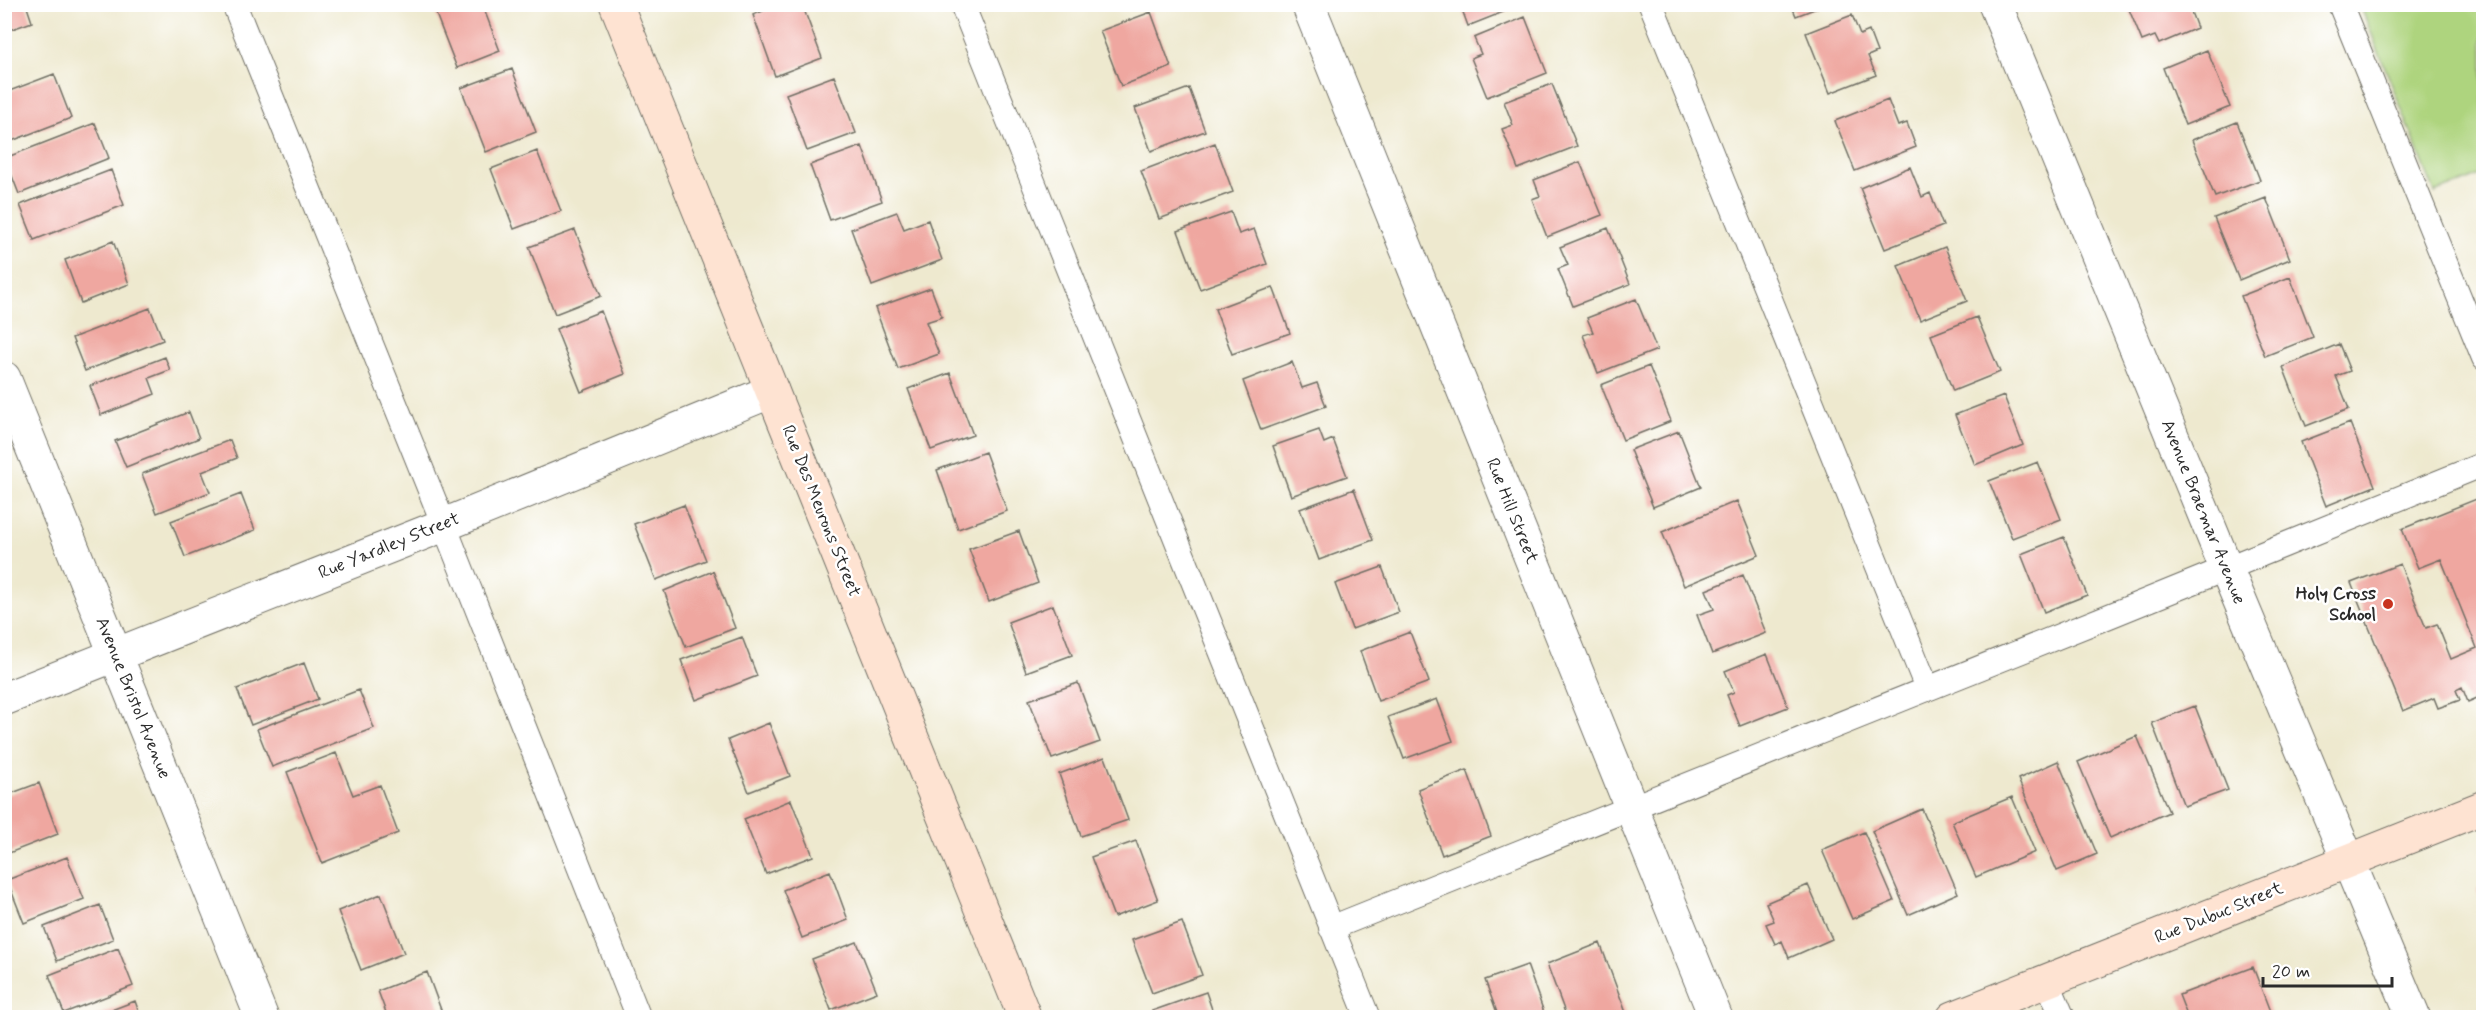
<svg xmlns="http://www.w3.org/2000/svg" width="2488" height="1022" viewBox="0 0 2488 1022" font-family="Mynerve,sans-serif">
<rect width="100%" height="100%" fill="#fff"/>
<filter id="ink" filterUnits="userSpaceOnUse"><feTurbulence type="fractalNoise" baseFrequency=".0167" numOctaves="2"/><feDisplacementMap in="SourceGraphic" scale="12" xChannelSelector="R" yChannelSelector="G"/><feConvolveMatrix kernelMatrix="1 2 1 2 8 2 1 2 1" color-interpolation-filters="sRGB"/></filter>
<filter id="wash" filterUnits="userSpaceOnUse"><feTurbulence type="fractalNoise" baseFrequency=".008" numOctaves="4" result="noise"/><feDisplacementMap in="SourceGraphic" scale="24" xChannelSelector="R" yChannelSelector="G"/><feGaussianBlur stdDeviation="1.35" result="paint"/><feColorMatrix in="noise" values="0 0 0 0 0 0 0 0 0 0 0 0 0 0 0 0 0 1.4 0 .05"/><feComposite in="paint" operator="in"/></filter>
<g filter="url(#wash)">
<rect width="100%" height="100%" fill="#eee9cf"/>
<!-- green -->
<path fill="#aed47e" stroke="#6c8054" stroke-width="1.5" d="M2360 5H2483V174L2435 193Z"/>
<g id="blocks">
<!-- building -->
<path fill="#efa7a0" d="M4 4H26L32 22 4 32Z
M432 4H482L500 51 457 68Z
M780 4H802L822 58 775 76 753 15Z
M1460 4H1521V5L1468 26Z
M1791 4H1825V5L1796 16Z
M2135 4H2188L2197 28 2159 44 2155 36 2142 41 2128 7Z
M1151 12 1171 67 1121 86 1100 31Z
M1852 15 1860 35 1869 31 1877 52 1868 56 1876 75 1830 93 1806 33Z
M1525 17 1547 73 1487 97 1471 58 1481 54 1474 38Z
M2207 50 2230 107 2185 125 2163 68Z
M512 69 536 132 486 152 461 88Z
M54 74 71 118 9 142 4 131V93Z
M834 76 856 133 807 151 786 94Z
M1552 84 1577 146 1518 169 1502 129 1513 125 1504 102Z
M1189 88 1205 131 1151 151 1135 108Z
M1888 100 1898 126 1907 123 1916 147 1855 171 1835 121Z
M2237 122 2260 180 2215 197 2192 140Z
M95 123 109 158 19 194 5 158Z
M1215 143 1233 192 1159 219 1141 171Z
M862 146 882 201 830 220 810 165Z
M537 151 561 211 514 229 491 169Z
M1580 162 1602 215 1547 237 1532 199 1540 196 1534 180Z
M1910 167 1922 197 1930 193 1943 226 1885 249 1860 188Z
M111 170 124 205 34 240 20 205Z
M2266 198 2290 259 2239 280 2214 218Z
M897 212 904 229 928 220 942 260 872 286 851 229Z
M1231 212 1239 234 1254 229 1267 264 1200 289 1178 231Z
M1608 228 1630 284 1573 306 1558 269 1568 265 1560 247Z
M575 230 601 296 555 314 529 247Z
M113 241 129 284 81 303 65 260Z
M1945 247 1967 301 1920 320 1898 266Z
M2290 277 2313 337 2265 356 2241 296Z
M1273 287 1290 333 1232 354 1215 309Z
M931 288 942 317 926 322 939 354 898 369 875 308Z
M1636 299 1657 350 1598 373 1583 335 1593 332 1587 318Z
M150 308 163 340 85 371 72 338Z
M601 311 625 374 581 392 556 329Z
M1977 317 2000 372 1953 391 1931 335Z
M2339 344 2350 371 2336 376 2349 409 2306 426 2283 367Z
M165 357 170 370 149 378 155 394 101 415 90 386Z
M1292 362 1302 388 1317 383 1326 406 1261 430 1243 381Z
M1649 366 1671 421 1623 440 1601 385Z
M950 373 973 435 931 450 908 389Z
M2004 396 2023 445 1975 465 1955 415Z
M189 412 199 438 126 467 115 441Z
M2350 423 2375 486 2326 506 2301 442Z
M1319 430 1324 443 1333 439 1347 476 1291 496 1273 446Z
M1679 431 1701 487 1653 507 1630 450Z
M230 440 237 458 202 472 210 492 157 513 142 474Z
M985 452 1007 511 958 529 937 470Z
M2038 462 2061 519 2012 538 1989 481Z
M1354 489 1373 540 1319 560 1300 509Z
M241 494 255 530 185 557 171 521Z
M2484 496V695L2468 702 2462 687 2456 690 2460 700 2438 708 2434 698 2403 711 2351 583 2400 564 2426 628 2437 624 2451 659 2477 648 2441 559 2418 568 2402 529Z
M1737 501 1759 555 1684 586 1662 532Z
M684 505 706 560 656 580 634 524Z
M1019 531 1038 583 989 602 969 549Z
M2064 537 2087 595 2044 612 2021 554Z
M1382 567 1399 612 1352 629 1335 584Z
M713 571 735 628 686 647 664 591Z
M1743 575 1766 633 1712 654 1697 615 1714 609 1706 590Z
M1053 605 1072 655 1026 672 1008 622Z
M1410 632 1429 682 1378 701 1360 651Z
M742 637 757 676 696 700 681 660Z
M1767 654 1788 707 1740 726 1727 695 1734 692 1725 671Z
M304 663 318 699 251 725 237 689Z
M1078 683 1100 742 1052 759 1029 700Z
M359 690 374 728 272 767 257 729Z
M1437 699 1453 741 1404 759 1388 717Z
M2195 706 2228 790 2184 806 2152 723Z
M769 723 790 776 749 792 728 740Z
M2137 736 2169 812 2110 838 2078 762Z
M336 753 353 795 380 785 398 833 322 863 287 772Z
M1105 757 1128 820 1081 836 1059 774Z
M2058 761 2097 854 2057 871 2018 779Z
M1467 770 1491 836 1442 855 1418 789Z
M39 783 58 834 4 855V796Z
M2012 797 2035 852 1976 877 1952 822Z
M791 800 813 856 766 874 744 819Z
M1922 809 1958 893 1908 915 1872 831Z
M1864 832 1894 901 1852 919 1822 850Z
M1136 841 1158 900 1114 917 1091 857Z
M67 857 84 899 24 923 7 880Z
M830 871 848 920 802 938 783 890Z
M1808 885 1832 939 1789 958 1782 941 1775 944 1766 924 1774 921 1766 903Z
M2484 887V906H2483L2477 890Z
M381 894 404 953 361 970 338 911Z
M100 905 113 939 57 961 44 927Z
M1182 922 1202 975 1152 993 1132 940Z
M857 942 877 992 831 1010 812 959Z
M1600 943 1628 1018H1567L1547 964Z
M118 948 133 986 64 1013 49 975Z
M1527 965 1546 1018H1499L1485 980Z
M2253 967 2271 1014 2262 1018H2188L2179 995Z
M427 972 444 1018H388L378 991Z
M1206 992 1215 1018H1155L1152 1011Z
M135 1001 141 1018H93V1017Z"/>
</g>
</g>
<g filter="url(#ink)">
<use href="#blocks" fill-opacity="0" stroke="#6f6e64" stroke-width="1.5"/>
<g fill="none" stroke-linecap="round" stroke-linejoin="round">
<defs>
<path id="lane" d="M234 4 444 525 639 1018
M962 4 1368 1018
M1651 4 1927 688
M2340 4 2484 358
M1331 928C1715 771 2101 622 2484 464
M2047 981 2063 1018"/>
<path id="street" d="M1308 4 1716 1018
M1995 4 2227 570 2414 1018
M4 378 262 1018
M4 699 444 525 772 391"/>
<path id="secondary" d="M616 4 1025 1018
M1953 1018 2484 807"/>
</defs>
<!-- lane casing -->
<use href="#lane" stroke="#6f6e64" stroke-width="26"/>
<!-- street casing -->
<use href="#street" stroke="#6f6e64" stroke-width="35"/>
<!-- secondary casing -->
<use href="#secondary" stroke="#6f6e64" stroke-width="35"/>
<!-- lane -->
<use href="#lane" stroke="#fff" stroke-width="24"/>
<!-- street -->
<use href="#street" stroke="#fff" stroke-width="33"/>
<!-- secondary -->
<use href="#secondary" stroke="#fee3d2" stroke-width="33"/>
</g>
</g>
<!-- markers -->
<circle fill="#c8321e" stroke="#fff" stroke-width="2" cx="2388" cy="604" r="6"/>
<g text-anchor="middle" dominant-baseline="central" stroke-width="5" stroke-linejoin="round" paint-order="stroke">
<!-- street labels -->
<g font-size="18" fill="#2b2b2b" stroke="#fff">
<text transform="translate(821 511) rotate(68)">Rue Des Meurons Street</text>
<text transform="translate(1512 511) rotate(68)">Rue Hill Street</text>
<text transform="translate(2203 512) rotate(68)">Avenue Braemar Avenue</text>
<text transform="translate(389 546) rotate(-22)">Rue Yardley Street</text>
<text transform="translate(133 698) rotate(68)">Avenue Bristol Avenue</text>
<text transform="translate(2219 913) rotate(-22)">Rue Dubuc Street</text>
</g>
<!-- poi labels -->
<g font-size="18" font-weight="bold" fill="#2b2b2b" stroke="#fff" text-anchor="end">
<text x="2376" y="594">Holy Cross<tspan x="2376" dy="21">School</tspan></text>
</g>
</g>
<!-- margin -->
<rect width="2488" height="1022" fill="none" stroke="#fff" stroke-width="24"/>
<!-- scale -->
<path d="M2263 977v9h129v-9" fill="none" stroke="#2b2b2b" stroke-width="3"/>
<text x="2272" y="977" font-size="18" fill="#2b2b2b" stroke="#ffffff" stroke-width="4.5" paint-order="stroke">20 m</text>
</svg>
